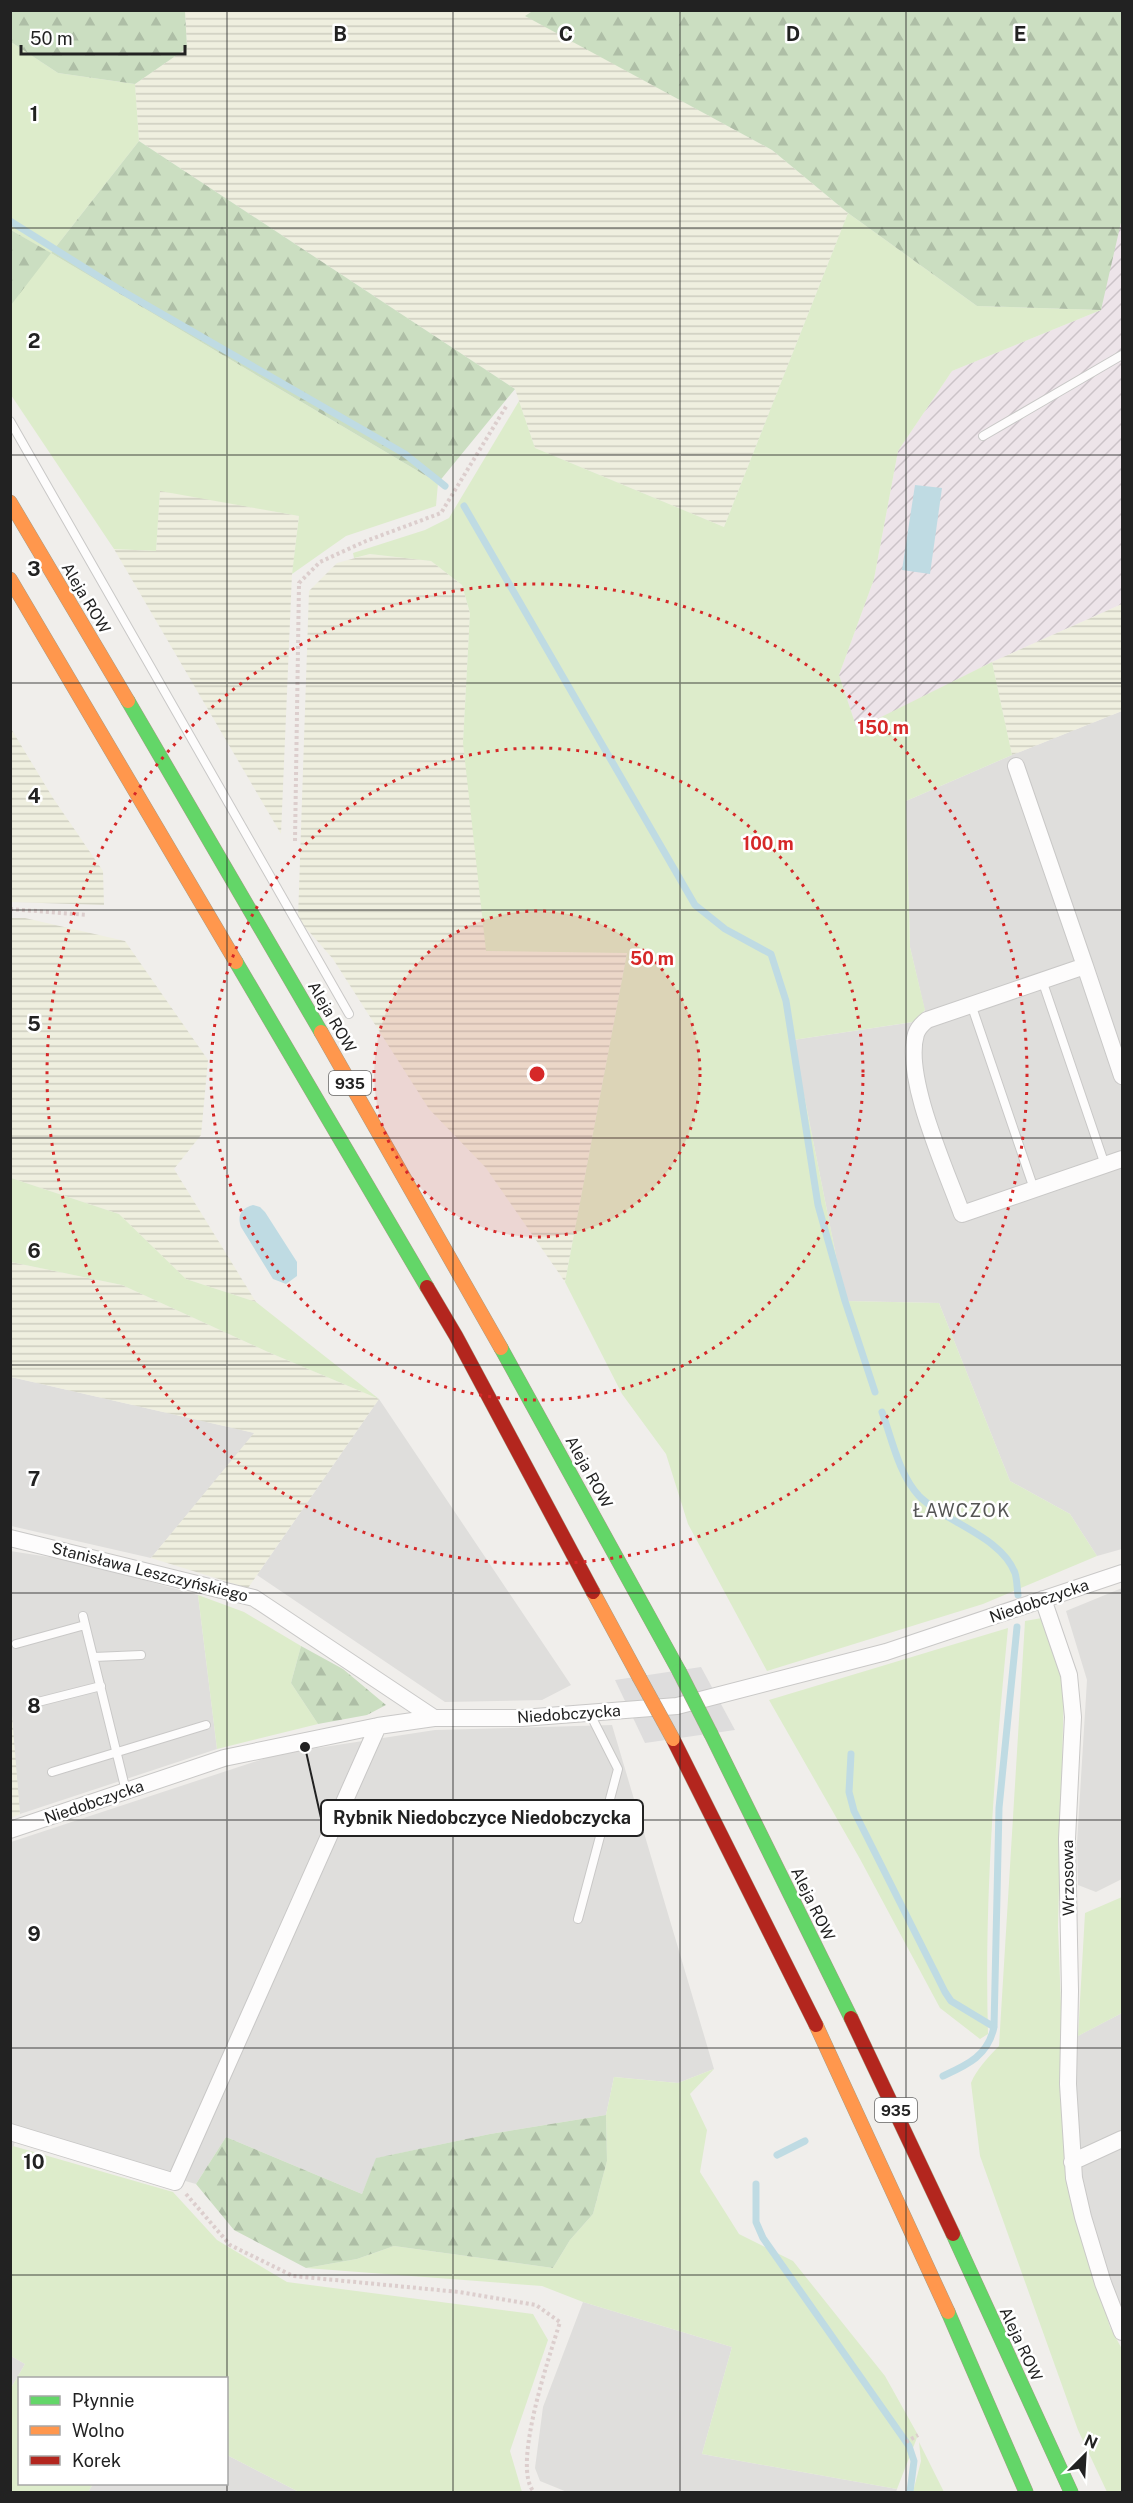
<svg xmlns="http://www.w3.org/2000/svg" width="1133" height="2503" viewBox="0 0 1133 2503" font-family="'Public Sans',sans-serif">
<defs>
<pattern id="industrial-furrows" width="10" height="10" patternUnits="userSpaceOnUse" patternTransform="scale(1.5)"><rect width="10" height="10" fill="#ede4e9"/><path d="M-1 1l2-2M0 10L10 0M9 11l2-2" fill="none" stroke="#cbc3c8"/></pattern>
<pattern id="farmland-rules" width="6" height="5" patternUnits="userSpaceOnUse" patternTransform="scale(1.5)"><rect width="6" height="5" fill="#efefdf"/><path d="M0 2.5h6" fill="none" stroke="#cdcdbf"/></pattern>
<pattern id="forest-firs" width="22" height="20" patternUnits="userSpaceOnUse" patternTransform="scale(1.5)"><rect width="22" height="20" fill="#cbdec1"/><path d="M5 1l3.5 6h-7zM16 11l3.5 6h-7z" fill="#aebea6"/></pattern>
</defs>
<rect width="100%" height="100%" fill="#f0eeeb"/>
<!-- residential -->
<path fill="#dfdedc" d="M1122 711V1549L1097 1556 1070 1514 1010 1481 939 1303 845 1301 793 1040 927 1020 910 947 906 801 1012 755Z
M11 1377 255 1433 151 1558 11 1526Z
M379 1399 571 1685 542 1700 445 1702 257 1575Z
M10 1551 75 1561 198 1595 217 1749 20 1814 10 1703Z
M1122 1588V1879L1096 1892 1078 1885 1077 1843 1087 1680 1066 1611Z
M612 1725 714 2069 678 2083 614 2077 606 2115 490 2134 377 2158 362 2194 226 2137 196 2184 17 2134 11 2156V1842L278 1754 435 1730Z
M1122 2013V2329L1072 2162 1070 2040Z
M583 2302 732 2347 702 2454 897 2489 896 2492H567L540 2481 535 2468 543 2407Z
M11 2356 25 2364 11 2388Z
M227 2455 299 2492H88L93 2484H226Z"/>
<!-- industrial -->
<path fill="url(#industrial-furrows)" d="M1122 200V604L992 662 857 730 839 675 874 579 898 451 952 371 1101 310Z"/>
<!-- farmland -->
<path fill="url(#farmland-rules)" d="M185 11H534L526 16 772 150 848 213 724 527 535 448 515 389 139 141 135 84 187 48Z
M160 490 299 516 292 574 281 834 114 549 156 551Z
M370 554 431 561 462 585 470 613 463 743 627 953 565 1282 486 1168 429 1109 333 959 298 919 309 591 337 563Z
M1122 604V711L1012 755 992 662Z
M10 727 53 798 103 871 104 905 11 902Z
M11 918H25L125 941 208 1060 201 1135 174 1169 256 1302 186 1279 119 1214 11 1178Z
M11 1262 122 1285 268 1352 379 1399 248 1588 151 1558 254 1433 11 1377Z
M11 1703 20 1814 11 1818H10Z"/>
<!-- grass -->
<path fill="#ddeccb" d="M11 42 58 73 135 84 139 141 51 253 438 483 436 506 346 536 292 574 299 516 160 491 156 551 114 549 11 395 10 305 50 253 11 230Z
M848 213 977 306 1101 310 952 371 898 451 874 579 839 675 857 729 992 662 1012 755 906 801 910 947 925 1010 913 1022 793 1040 845 1301 939 1303 1010 1481 1070 1514 1097 1556 983 1604 767 1671 688 1524 666 1454 622 1394 565 1282 627 953 486 951 463 743 470 613 462 585 431 561 370 554 354 558 353 553 425 530 449 518 519 401 535 448 724 527Z
M11 1178 119 1214 186 1279 256 1302 379 1399 268 1352 122 1285 11 1262Z
M198 1595 244 1612 301 1646 291 1683 318 1724 217 1749Z
M1042 1618 1064 1686 1058 1927 1068 2187 1110 2327 1122 2349V2492H1107L1078 2430 980 2156 971 2083C976 2070 989 2056 999 2046L1025 1621Z
M1008 1628C995 1762 984 1898 988 2034L980 2039 940 2008 860 1859 769 1700Z
M1122 1897V2013L1078 2036 1085 1913Z
M714 2069 690 2094 707 2130 700 2172 739 2234 793 2261 885 2376 918 2435 897 2489 702 2454 732 2347 583 2302 542 2286 306 2268 357 2259 394 2246 553 2268 570 2240 593 2214 607 2161 606 2115 614 2077 678 2083Z
M13 2146 173 2192 217 2240 287 2282 533 2314 548 2340 510 2451 522 2492H299L227 2455 226 2378H20V2484H93L88 2492H11V2388L25 2364 11 2356 10 2157Z
M919 2442 944 2492H913L921 2461Z"/>
<!-- forest -->
<path fill="url(#forest-firs)" d="M534 10 1122 11V218L1101 310 977 306 848 213 772 150 525 16Z
M10 11H185L187 48 135 84 58 73 11 42Z
M139 141 515 389 438 483 51 253 11 305V230L51 253Z
M301 1646 343 1669 386 1705 367 1715 318 1724 291 1683Z
M606 2115 607 2161 593 2214 570 2240 553 2268 394 2246 357 2259 306 2268 234 2230 196 2184 226 2137 362 2194 376 2158 490 2134Z"/>
<!-- water -->
<path fill="#bfdbe3" d="M915 485 942 488 930 574 902 570Z
M253 1205 260 1207 265 1212 297 1262V1276L286 1284 273 1279 241 1227C237 1216 241 1208 253 1205Z"/>
<!-- pier -->
<path fill="#dedddd" d="M701 1667 735 1730 645 1743 615 1680Z"/>
<g fill="none" stroke-linecap="round" stroke-linejoin="round">
<!-- stream -->
<path stroke="#bfdbe3" stroke-width="7" d="M10 221 117 288 405 454 445 486
M464 506 695 905 725 929 771 954 786 1001 818 1205 845 1301 875 1392
M882 1412C892 1439 899 1475 919 1496 946 1523 1001 1536 1015 1573 1017 1579 1017 1588 1018 1595
M851 1754 849 1792 854 1811 945 1992 951 2001 994 2027
M943 2076C967 2065 988 2056 994 2027L999 1808 1017 1627
M777 2155 805 2141
M756 2184V2222L763 2238 909 2446 914 2461 910 2492"/>
<defs>
<path id="lane" d="M10 421 349 1014
M983 436 1122 355
M1042 980 1105 1165
M971 1004 1034 1189
M83 1616 126 1791
M16 1644 85 1625
M94 1657 141 1655
M38 1702 101 1686
M52 1772 206 1725
M578 1919 618 1769 590 1714"/>
<path id="street" d="M1016 766 1085 966
M1122 1076 1085 966 927 1020C922 1024 918 1028 916 1034 903 1077 947 1172 962 1214L1122 1159
M10 1538 254 1598 434 1718
M1043 1599 1069 1675 1073 1717 1067 1839 1070 1991 1068 2084 1074 2178 1083 2217 1103 2283 1122 2332
M10 1830 224 1758 378 1726 434 1718H522L677 1706 886 1652 1122 1573
M10 2132 175 2182 378 1726
M1072 2162 1122 2139"/>
<path id="fast" d="M128 701 321 1032
M236 962 427 1287
M501 1348 679 1671
M711 1734 851 2018
M953 2234 1071 2492
M948 2312 1026 2492"/>
<path id="slow" d="M10 502 128 701
M10 579 236 962
M321 1032 501 1348
M593 1592 639 1677
M816 2025 948 2312"/>
<path id="jam" d="M427 1287 456 1336 593 1592
M673 1739 816 2025
M851 2018 953 2234"/>
</defs>
<!-- lane casing -->
<use href="#lane" stroke="#c9c8c7" stroke-width="10"/>
<!-- street casing -->
<use href="#street" stroke="#c9c8c7" stroke-width="18"/>
<!-- fast casing -->
<use href="#fast" stroke="#a79c86" stroke-width="15"/>
<!-- slow casing -->
<use href="#slow" stroke="#a79c86" stroke-width="15"/>
<!-- jam casing -->
<use href="#jam" stroke="#a79c86" stroke-width="15"/>
<!-- path -->
<path stroke="#dccecd" stroke-width="4" stroke-dasharray="3 3" stroke-linecap="butt" d="M295 841 299 583 320 562 366 541 441 513 507 405
M10 909 87 915
M186 2194 230 2245 293 2276 459 2292 536 2305 560 2322C550 2355 511 2467 534 2492
M906 2442 918 2435"/>
<!-- lane -->
<use href="#lane" stroke="#fdfcfc" stroke-width="8"/>
<!-- street -->
<use href="#street" stroke="#fdfcfc" stroke-width="16"/>
<!-- fast -->
<use href="#fast" stroke="#63d668" stroke-width="14"/>
<!-- slow -->
<use href="#slow" stroke="#ff974d" stroke-width="14"/>
<!-- jam -->
<use href="#jam" stroke="#b3261e" stroke-width="14"/>
<defs>
<path id="fast-bridge" d="M679 1671 711 1734"/>
<path id="slow-bridge" d="M639 1677 673 1739"/>
</defs>
<!-- fast-bridge casing -->
<use href="#fast-bridge" stroke="#a79c86" stroke-width="15" stroke-linecap="butt"/>
<!-- slow-bridge casing -->
<use href="#slow-bridge" stroke="#a79c86" stroke-width="15" stroke-linecap="butt"/>
<!-- fast-bridge -->
<use href="#fast-bridge" stroke="#63d668" stroke-width="14"/>
<!-- slow-bridge -->
<use href="#slow-bridge" stroke="#ff974d" stroke-width="14"/>
</g>
<!-- grid -->
<path fill="none" stroke="#222" stroke-width="1.5" stroke-opacity="0.55" d="M227 10V2492M453 10V2492M680 10V2492M906 10V2492M10 228H1122M10 455H1122M10 683H1122M10 910H1122M10 1138H1122M10 1365H1122M10 1593H1122M10 1820H1122M10 2048H1122M10 2275H1122"/>
<!-- distance rings -->
<circle cx="537" cy="1074" r="163" fill="#d62828" fill-opacity=".12"/>
<g fill="none" stroke="#d62828" stroke-width="3" stroke-dasharray="3 6">
<circle cx="537" cy="1074" r="163"/>
<circle cx="537" cy="1074" r="326"/>
<circle cx="537" cy="1074" r="490"/>
</g>
<g text-anchor="middle" dominant-baseline="central" stroke-width="5" stroke-linejoin="round" paint-order="stroke">
<!-- shield labels -->
<g fill="#fff" stroke="#646464" stroke-width="1.5">
<rect x="329" y="1071" width="42" height="24" rx="4.5"/>
<rect x="875" y="2098" width="42" height="24" rx="4.5"/>
</g>
<g font-size="15" font-weight="bold" fill="#222">
<text x="350" y="1083">935</text>
<text x="896" y="2110">935</text>
</g>
<!-- street labels -->
<g font-size="16" fill="#222" stroke="#fff">
<text transform="translate(86 598) rotate(59)">Aleja ROW</text>
<text transform="translate(332 1017) rotate(60)">Aleja ROW</text>
<text transform="translate(589 1472) rotate(61)">Aleja ROW</text>
<text transform="translate(150 1572) rotate(14)">Stanisława Leszczyńskiego</text>
<text transform="translate(1039 1601) rotate(-19)">Niedobczycka</text>
<text transform="translate(569 1714) rotate(-4)">Niedobczycka</text>
<text transform="translate(94 1802) rotate(-19)">Niedobczycka</text>
<text transform="translate(1068 1878) rotate(-91)">Wrzosowa</text>
<text transform="translate(813 1904) rotate(64)">Aleja ROW</text>
<text transform="translate(1021 2344) rotate(65)">Aleja ROW</text>
</g>
<!-- neighbourhood labels -->
<g font-size="18" letter-spacing="1.5" fill="#555" stroke="#fff">
<text x="962" y="1510">ŁAWCZOK</text>
</g>
</g>
<g font-size="20" text-anchor="middle" font-weight="bold" fill="#222" stroke="#fff" stroke-width="5" stroke-linejoin="round" paint-order="stroke">
<text x="340" y="41">B</text>
<text x="566" y="41">C</text>
<text x="793" y="41">D</text>
<text x="1020" y="41">E</text>
<text x="34" y="121">1</text>
<text x="34" y="348">2</text>
<text x="34" y="576">3</text>
<text x="34" y="803">4</text>
<text x="34" y="1031">5</text>
<text x="34" y="1258">6</text>
<text x="34" y="1486">7</text>
<text x="34" y="1713">8</text>
<text x="34" y="1941">9</text>
<text x="34" y="2169">10</text>
</g>
<circle cx="537" cy="1074" r="9" fill="#d62828" stroke="#fff" stroke-width="3"/>
<g font-size="18" text-anchor="middle" font-weight="bold" fill="#d62828" stroke="#fff" stroke-width="5" stroke-linejoin="round" paint-order="stroke">
<text x="883" y="734">150 m</text>
<text x="768" y="850">100 m</text>
<text x="652" y="965">50 m</text>
</g>
<!-- callouts -->
<path fill="none" stroke="#222" stroke-width="2" d="M305 1747L321 1818"/>
<circle fill="#222" stroke="#fff" stroke-width="2" cx="305" cy="1747" r="6"/>
<rect fill="#fff" stroke="#222" stroke-width="2" x="321" y="1800" width="322" height="36" rx="6"/>
<g font-size="18" text-anchor="middle" font-weight="bold" fill="#222">
<text x="482" y="1824">Rybnik Niedobczyce Niedobczycka</text>
</g>
<!-- border -->
<rect width="1133" height="2503" fill="none" stroke="#222222" stroke-width="24"/>
<!-- legend -->
<rect x="18" y="2377" width="210" height="108" fill="#ffffff" stroke="#a7a7a7" stroke-width="1.5"/>
<rect x="30" y="2396" width="30" height="9" fill="#63d668" stroke="#a7a7a7" stroke-width="1.5"/>
<text x="72" y="2407" font-size="18" fill="#222222">Płynnie</text>
<rect x="30" y="2426" width="30" height="9" fill="#ff974d" stroke="#a7a7a7" stroke-width="1.5"/>
<text x="72" y="2437" font-size="18" fill="#222222">Wolno</text>
<rect x="30" y="2456" width="30" height="9" fill="#b3261e" stroke="#a7a7a7" stroke-width="1.5"/>
<text x="72" y="2467" font-size="18" fill="#222222">Korek</text>
<!-- north arrow -->
<g transform="translate(1085 2455) rotate(24)" stroke="#ffffff" stroke-width="4.5" paint-order="stroke">
<path d="M0-4.5L10 22L0 15L-10 22Z" fill="#222222"/>
<text y="-9" font-size="16" font-weight="bold" text-anchor="middle" fill="#222222">N</text>
</g>
<!-- scale -->
<path d="M21 45v9h164v-9" fill="none" stroke="#222222" stroke-width="3"/>
<text x="30" y="45" font-size="18" fill="#222222" stroke="#ffffff" stroke-width="4.5" paint-order="stroke">50 m</text>
</svg>
